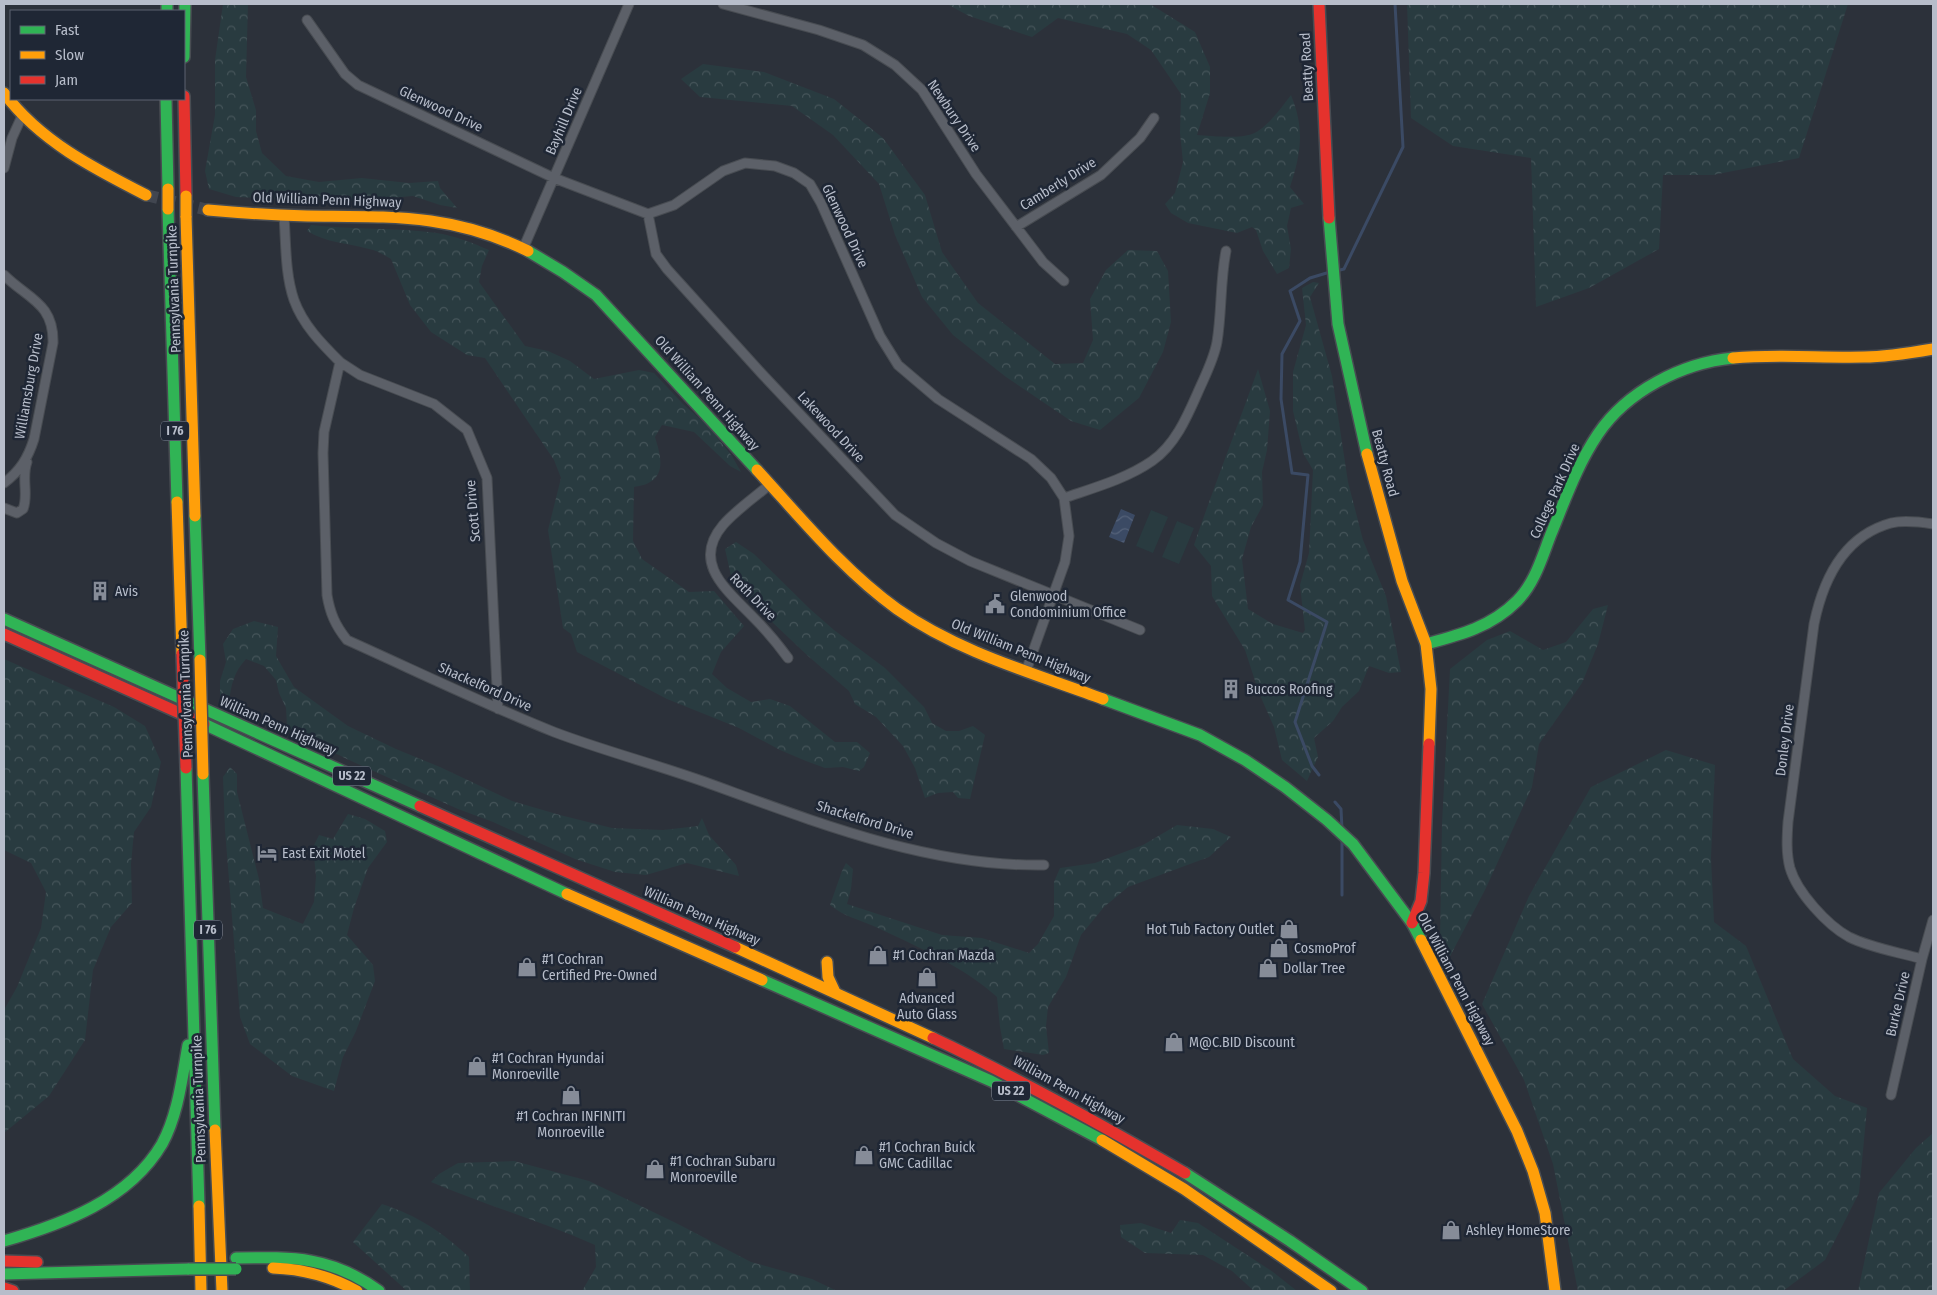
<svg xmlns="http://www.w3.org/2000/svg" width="1937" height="1295" viewBox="0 0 1937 1295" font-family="'Fira Sans Condensed',sans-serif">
<defs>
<pattern id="forest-crowns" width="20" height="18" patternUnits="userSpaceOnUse" patternTransform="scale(1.25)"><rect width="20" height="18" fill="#293b40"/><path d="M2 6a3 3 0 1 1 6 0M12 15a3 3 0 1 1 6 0" fill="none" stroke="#46555a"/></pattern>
<pattern id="water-waves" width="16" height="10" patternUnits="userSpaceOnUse" patternTransform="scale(1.25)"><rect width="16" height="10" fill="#3b4a64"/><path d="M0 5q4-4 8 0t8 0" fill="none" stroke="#556279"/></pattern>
</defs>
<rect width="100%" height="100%" fill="#2c313a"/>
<!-- forest -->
<path fill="url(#forest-crowns)" d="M223 4H248L246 77 256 110V131L262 153 286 176 319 182 362 178 409 183 438 181 440 188 457 208 440 205 413 196 356 201 282 199 236 197 209 189 205 171 215 115V60Z
M947 4H1150L1195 32 1210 67V93L1197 135C1211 136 1239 139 1252 134 1267 128 1281 108 1291 95 1305 129 1301 154 1290 187L1304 204 1291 208 1287 226 1291 249 1289 268 1277 274 1263 251 1256 230 1252 227 1237 233 1188 223 1171 213 1165 204 1175 193 1183 162 1180 133 1181 94 1151 50 1127 34 1058 18 1032 37 969 16Z
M1407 4H1848L1799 158 1713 175H1663L1659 249 1589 288 1536 307 1531 158 1453 146 1411 118Z
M703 64 764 72 834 99 883 138 925 195 942 252 978 303 1055 364 1083 363 1093 340 1090 299 1106 270 1128 250 1157 251 1168 271 1171 322 1163 352 1139 398 1100 430 1071 421 1006 377 953 335 922 297 895 235 879 184 833 135 792 106 700 97 681 79Z
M311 225C353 230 396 227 437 233 455 236 473 243 489 250L482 266 479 282 525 346 548 351 570 361 594 379 639 370 654 373 683 404 707 425 732 456 741 472 730 466 694 432 662 425 655 437C659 451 667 472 650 482 646 485 639 486 634 487L633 541 642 559 689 592 714 591 744 626 721 652 712 674 727 688 751 702 770 699 790 706 835 742H857L870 753 864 767 859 771 843 767 825 768 806 761 780 750 739 728 667 699 577 652 571 634 563 628 548 530 561 478 554 460 485 358 467 355 431 332 410 305 391 259C384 255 376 250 369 249 347 243 327 243 307 231Z
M1313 282 1319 283 1310 297 1332 376 1348 482 1363 540 1386 596 1401 672 1389 673 1369 666 1359 691 1342 707 1333 721 1314 738 1318 757 1307 781 1282 760 1274 727 1259 693 1245 650 1212 596 1211 566 1194 545C1214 486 1237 428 1258 369L1270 411 1267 450 1262 472 1263 505 1251 527 1242 559 1248 609 1273 624 1303 633 1305 630 1300 585 1309 553 1313 470 1303 453 1293 411V372L1306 325 1302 288Z
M736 542 754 554 810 609 834 630 885 668 924 707 932 723 946 731H959L973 726 985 735 970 799 958 798 953 792 938 793 925 798 915 768 903 746 876 717 855 704 849 691 808 656 733 585 725 549Z
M1608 605 1598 644 1582 683 1539 744 1532 787 1485 890 1448 960 1440 939 1442 824 1450 669 1487 640 1510 631 1543 650 1566 642 1593 609Z
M254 621 278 627 276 656 294 687 348 726 396 749 440 767 512 801 560 815 612 828 663 830 698 826 702 818 709 835 736 865 739 876 687 863 646 875 615 872 575 859 493 822 458 809 349 760 296 734 287 727 286 708 279 693 276 680 264 666 246 659C234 672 231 685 229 702L220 697V681L226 662 223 644 233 629Z
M4 659 114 707 145 726 161 762 151 807 134 832 131 864 132 903 111 927 93 970 85 1040 49 1096 4 1133V1010L17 987 41 928 46 892 31 863 4 850Z
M1666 750 1715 765 1711 858 1714 922 1746 946 1793 1059 1835 1096 1867 1108 1859 1193 1825 1260 1783 1291H1578L1553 1164 1524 1080 1482 1004 1529 896 1591 787Z
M230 767 237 774V792L259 879 263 908 303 924 314 902 316 876 313 847 319 835 333 839 348 814 365 819 385 831 387 842 368 868 354 908 347 935 373 965 375 981 356 1031 343 1057 334 1091 292 1076 250 1044 240 1017 225 830 223 777Z
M1177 825 1213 829 1231 837 1209 857 1128 887 1104 907 1081 935 1066 977 1048 1007 1046 1026 1049 1053 1043 1055 1004 1049 1000 1027 997 997C966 968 916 946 878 928 861 920 844 917 830 905L842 871 846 863 853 869 851 889 847 904 942 935 982 938 1029 953 1038 944 1054 916V882L1060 868 1095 863 1143 845Z
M1933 1133V1291H1858L1879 1193 1916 1148Z
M514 1161 589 1181 678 1224 751 1262 812 1279 837 1291H582L596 1267 595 1245C541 1221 485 1205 431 1182L439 1174 458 1163Z
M382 1204C418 1216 441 1231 469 1257L470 1291H407L353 1242Z
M1180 1220 1198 1223 1273 1272 1297 1291H1254L1232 1271 1203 1255 1145 1253 1121 1237 1120 1225 1141 1223 1171 1233Z"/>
<!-- pitch -->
<path fill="#293b40" d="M1151 510 1168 517 1153 553 1136 546Z
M1177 521 1194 528 1179 564 1162 557Z"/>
<!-- water -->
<path fill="url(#water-waves)" d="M1121 509 1135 515 1124 543 1109 537Z"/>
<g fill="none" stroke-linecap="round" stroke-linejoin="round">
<!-- stream -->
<path stroke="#3b4a64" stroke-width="3" d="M1336 271 1344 269 1403 147 1395 4
M1319 775 1312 766 1295 722 1327 622 1288 600 1300 562 1308 475 1292 473 1281 399 1282 354 1300 321 1290 291 1310 278 1330 272
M1335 802 1341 809 1342 829
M1342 840V895"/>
<!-- secondary-tunnel -->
<path stroke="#414650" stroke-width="12" stroke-dasharray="12 6" stroke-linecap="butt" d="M146 195 208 210"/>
<defs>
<path id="street" d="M723 4 819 30 863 45 895 65 922 90 976 174 1043 262 1064 281
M307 20 345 74 358 85 554 178 648 214 674 205 723 171 745 163 775 166 794 173 810 184 821 203 880 336 898 365 938 399 1031 459 1051 478 1064 498 1069 536 1065 562 1026 671
M4 168 12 138 22 116
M648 214 656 254 667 269 763 375 895 515 936 543 970 561 1140 630
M284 216C286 243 285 274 294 300 303 325 322 344 340 362L324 432 323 453 327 595C330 613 335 625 347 640 416 671 484 704 554 732 604 751 655 764 705 782 813 821 927 867 1044 865
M1016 227 1101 175 1140 138 1154 118
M523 249 629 4
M4 275C28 299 54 303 53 343L34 439C28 458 20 471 4 483
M340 362 360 375 434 404 467 430 487 478 498 709
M769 485C754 498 736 510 723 525 691 563 727 590 753 617 766 630 777 643 788 658
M1064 498C1093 488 1126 479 1152 461 1175 445 1187 417 1198 392 1205 376 1214 359 1217 342 1222 312 1220 281 1226 251
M4 508 17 513 23 509C29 495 21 478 27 462
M1922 959C1898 952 1871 948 1849 937 1827 925 1797 892 1790 868 1786 853 1787 837 1788 822L1814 624C1823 580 1844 536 1891 523 1904 520 1920 522 1933 524
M1891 1095 1922 959 1933 920"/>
<path id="fast" d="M167 4V11
M184 57 185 4
M166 99 168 189
M168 209 177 502
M1329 218 1338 324 1367 454
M528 251 563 272 596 295 757 470
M195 516 200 660
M4 619 420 806
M1426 644C1460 635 1491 627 1517 601 1535 583 1542 557 1551 534 1565 500 1577 465 1598 434 1627 391 1682 363 1733 358
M1103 699 1200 735 1245 760 1285 787 1327 820 1353 844 1412 923 1421 940
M204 724 567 894
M186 768 199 1206
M203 774 215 1130
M762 980 991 1081 1102 1140
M1185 1173 1290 1241 1362 1291
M4 1241C63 1224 129 1200 162 1144 178 1115 182 1078 188 1045
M236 1258C293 1257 331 1256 379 1291
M4 1274 189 1269"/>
<path id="slow" d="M4 93C40 141 93 168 146 195
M208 210C241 213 274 215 307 216 390 217 451 213 528 251
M186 216 195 516
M1733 358C1777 354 1820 358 1864 357 1887 357 1910 353 1933 349
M1367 454 1402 581 1426 644 1431 689 1429 744
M757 470C801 518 844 571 897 609 958 652 1033 673 1103 699
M177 502 182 654
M567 894 762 980
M1421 940 1517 1131 1533 1171 1545 1213 1555 1291
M735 947 933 1038
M827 962 828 977 835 992
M215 1130 222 1291
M1102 1140 1184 1189 1331 1291
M199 1206 201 1291
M273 1268C304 1269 330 1276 357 1291"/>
<path id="jam" d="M1319 4 1329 218
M184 96 186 196
M4 634 204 724
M420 806 735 947
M1412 923 1421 901 1424 873 1429 744
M933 1038C1020 1079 1102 1125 1185 1173
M4 1261 37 1262
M4 1288 13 1291"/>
</defs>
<!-- street casing -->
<use href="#street" stroke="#484c52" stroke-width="11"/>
<!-- fast casing -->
<use href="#fast" stroke="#484c52" stroke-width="14"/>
<!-- slow casing -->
<use href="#slow" stroke="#484c52" stroke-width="14"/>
<!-- jam casing -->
<use href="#jam" stroke="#484c52" stroke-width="14"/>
<!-- street -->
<use href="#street" stroke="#5c6068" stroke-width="9"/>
<!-- fast -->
<use href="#fast" stroke="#30b455" stroke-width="11"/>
<!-- slow -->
<use href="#slow" stroke="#ff9f0a" stroke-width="11"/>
<!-- jam -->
<use href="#jam" stroke="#e5322d" stroke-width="11"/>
<defs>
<path id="fast-bridge" d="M189 1269H236"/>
<path id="slow-bridge" d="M168 189V209
M186 196V216
M200 660 203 774"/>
<path id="jam-bridge" d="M182 654 186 768"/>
</defs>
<!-- fast-bridge casing -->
<use href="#fast-bridge" stroke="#494d55" stroke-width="14" stroke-linecap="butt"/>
<!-- slow-bridge casing -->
<use href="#slow-bridge" stroke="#494d55" stroke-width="14" stroke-linecap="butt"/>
<!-- jam-bridge casing -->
<use href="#jam-bridge" stroke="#494d55" stroke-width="14" stroke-linecap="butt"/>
<!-- fast-bridge -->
<use href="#fast-bridge" stroke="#30b455" stroke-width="11"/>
<!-- slow-bridge -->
<use href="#slow-bridge" stroke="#ff9f0a" stroke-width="11"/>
<!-- jam-bridge -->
<use href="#jam-bridge" stroke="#e5322d" stroke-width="11"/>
</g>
<!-- icons -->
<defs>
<symbol id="building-bare" viewBox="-9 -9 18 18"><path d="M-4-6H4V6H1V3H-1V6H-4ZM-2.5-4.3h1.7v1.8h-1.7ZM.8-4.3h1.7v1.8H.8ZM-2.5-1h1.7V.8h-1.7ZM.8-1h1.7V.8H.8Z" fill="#868c98" stroke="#1f2735" stroke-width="2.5" paint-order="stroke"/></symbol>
<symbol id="civic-bare" viewBox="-9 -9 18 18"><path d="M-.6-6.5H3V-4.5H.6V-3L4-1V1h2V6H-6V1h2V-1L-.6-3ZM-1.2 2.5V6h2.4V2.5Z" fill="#868c98" stroke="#1f2735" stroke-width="2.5" paint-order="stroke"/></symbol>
<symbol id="hotel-bare" viewBox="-9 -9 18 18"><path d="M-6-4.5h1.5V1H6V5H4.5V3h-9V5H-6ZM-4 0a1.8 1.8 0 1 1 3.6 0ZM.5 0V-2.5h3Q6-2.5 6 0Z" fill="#868c98" stroke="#1f2735" stroke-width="2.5" paint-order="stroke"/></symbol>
<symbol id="shop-bare" viewBox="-9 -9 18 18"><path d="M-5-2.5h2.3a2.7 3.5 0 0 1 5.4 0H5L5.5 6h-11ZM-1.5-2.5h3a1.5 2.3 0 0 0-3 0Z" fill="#868c98" stroke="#1f2735" stroke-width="2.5" paint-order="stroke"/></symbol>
</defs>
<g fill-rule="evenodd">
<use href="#building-bare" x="86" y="577" width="28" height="28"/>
<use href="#civic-bare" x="981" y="590" width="28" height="28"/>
<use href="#building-bare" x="1217" y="675" width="28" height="28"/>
<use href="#hotel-bare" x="253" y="839" width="28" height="28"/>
<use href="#shop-bare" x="1275" y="915" width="28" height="28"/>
<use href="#shop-bare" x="1265" y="934" width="28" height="28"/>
<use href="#shop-bare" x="864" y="941" width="28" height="28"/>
<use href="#shop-bare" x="513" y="953" width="28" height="28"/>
<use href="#shop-bare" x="1254" y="954" width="28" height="28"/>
<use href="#shop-bare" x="913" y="963" width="28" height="28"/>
<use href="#shop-bare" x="1160" y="1028" width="28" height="28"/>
<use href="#shop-bare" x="463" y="1052" width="28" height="28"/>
<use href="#shop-bare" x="557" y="1081" width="28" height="28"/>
<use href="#shop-bare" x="850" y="1141" width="28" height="28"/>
<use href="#shop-bare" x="641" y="1155" width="28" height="28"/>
<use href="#shop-bare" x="1437" y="1216" width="28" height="28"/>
</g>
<g text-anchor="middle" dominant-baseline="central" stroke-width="5" stroke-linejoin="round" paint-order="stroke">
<!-- shield labels -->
<g fill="#1f2735" stroke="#89909d" stroke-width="1">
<rect x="161" y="421.5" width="28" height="19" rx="4"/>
<rect x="333" y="766.5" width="38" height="19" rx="4"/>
<rect x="194" y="920.5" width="28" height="19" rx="4"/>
<rect x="992" y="1081.5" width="38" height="19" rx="4"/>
</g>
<g font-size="12" font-weight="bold" fill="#b7bdca">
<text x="175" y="431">I 76</text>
<text x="352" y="776">US 22</text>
<text x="208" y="930">I 76</text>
<text x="1011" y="1091">US 22</text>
</g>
<!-- street labels -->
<g font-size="14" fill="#b7bdca" stroke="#1f2735">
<text transform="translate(1307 67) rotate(-93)">Beatty Road</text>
<text transform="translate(441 109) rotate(25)">Glenwood Drive</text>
<text transform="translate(954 116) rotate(56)">Newbury Drive</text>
<text transform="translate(564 121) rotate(-67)">Bayhill Drive</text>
<text transform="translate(1058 184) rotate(-32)">Camberly Drive</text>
<text transform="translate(327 200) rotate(2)">Old William Penn Highway</text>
<text transform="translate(845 226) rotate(65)">Glenwood Drive</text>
<text transform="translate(174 289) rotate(-92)">Pennsylvania Turnpike</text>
<text transform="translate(29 386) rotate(-80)">Williamsburg Drive</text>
<text transform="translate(707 393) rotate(48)">Old William Penn Highway</text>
<text transform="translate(831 427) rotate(47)">Lakewood Drive</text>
<text transform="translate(1385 463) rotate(75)">Beatty Road</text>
<text transform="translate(1555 491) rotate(-66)">College Park Drive</text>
<text transform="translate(473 511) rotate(-95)">Scott Drive</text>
<text transform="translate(753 597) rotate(46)">Roth Drive</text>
<text transform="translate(1021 651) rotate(22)">Old William Penn Highway</text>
<text transform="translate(485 687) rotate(24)">Shackelford Drive</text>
<text transform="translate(186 694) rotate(-92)">Pennsylvania Turnpike</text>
<text transform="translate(278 726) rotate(24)">William Penn Highway</text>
<text transform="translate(1785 740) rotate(-83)">Donley Drive</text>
<text transform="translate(865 820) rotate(17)">Shackelford Drive</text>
<text transform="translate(702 916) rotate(24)">William Penn Highway</text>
<text transform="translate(1456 979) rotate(62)">Old William Penn Highway</text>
<text transform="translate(1898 1004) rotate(-77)">Burke Drive</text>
<text transform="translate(1069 1090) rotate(29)">William Penn Highway</text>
<text transform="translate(199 1099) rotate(-92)">Pennsylvania Turnpike</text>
</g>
<!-- poi labels -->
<g font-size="14" fill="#b7bdca" stroke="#1f2735" text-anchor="start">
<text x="115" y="591">Avis</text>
<text x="1010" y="596">Glenwood<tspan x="1010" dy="16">Condominium Office</tspan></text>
<text x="1246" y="689">Buccos Roofing</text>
<text x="282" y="853">East Exit Motel</text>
<text x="1274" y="929" text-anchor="end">Hot Tub Factory Outlet</text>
<text x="1294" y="948">CosmoProf</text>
<text x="893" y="955">#1 Cochran Mazda</text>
<text x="542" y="959">#1 Cochran<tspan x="542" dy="16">Certified Pre-Owned</tspan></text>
<text x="1283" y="968">Dollar Tree</text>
<text x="927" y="998" text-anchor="middle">Advanced<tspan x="927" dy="16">Auto Glass</tspan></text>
<text x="1189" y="1042">M@C.BID Discount</text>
<text x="492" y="1058">#1 Cochran Hyundai<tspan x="492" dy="16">Monroeville</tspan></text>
<text x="571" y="1116" text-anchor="middle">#1 Cochran INFINITI<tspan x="571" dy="16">Monroeville</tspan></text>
<text x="879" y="1147">#1 Cochran Buick<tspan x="879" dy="16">GMC Cadillac</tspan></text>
<text x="670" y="1161">#1 Cochran Subaru<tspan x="670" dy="16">Monroeville</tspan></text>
<text x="1466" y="1230">Ashley HomeStore</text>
</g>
</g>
<!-- border -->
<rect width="1937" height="1295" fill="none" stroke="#b7bdca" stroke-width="10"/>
<!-- legend -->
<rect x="10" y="10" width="175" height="90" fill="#1f2735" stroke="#5c6371"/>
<rect x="20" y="26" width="25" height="8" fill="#30b455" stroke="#5c6371"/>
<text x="55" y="35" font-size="15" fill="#b7bdca">Fast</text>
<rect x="20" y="51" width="25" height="8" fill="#ff9f0a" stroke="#5c6371"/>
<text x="55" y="60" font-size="15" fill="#b7bdca">Slow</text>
<rect x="20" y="76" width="25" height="8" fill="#e5322d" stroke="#5c6371"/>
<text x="55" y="85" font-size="15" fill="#b7bdca">Jam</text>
</svg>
